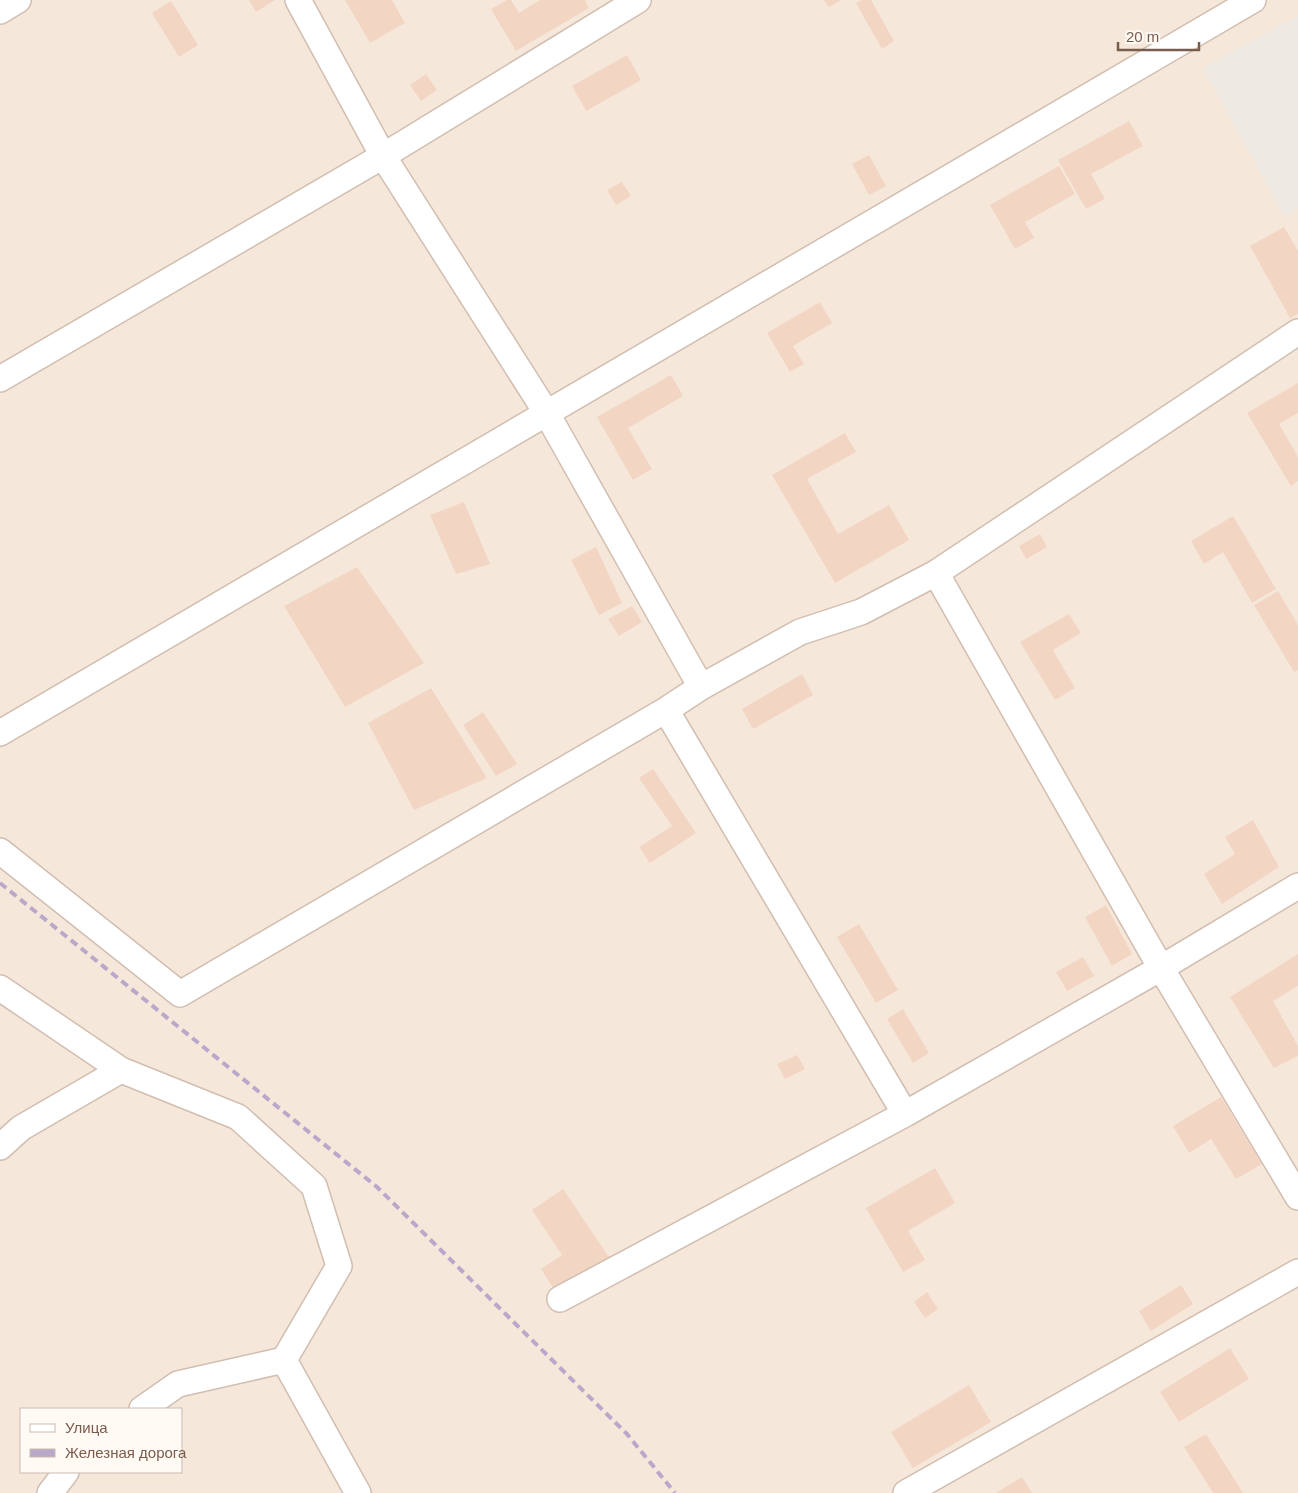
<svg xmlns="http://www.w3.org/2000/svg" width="1298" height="1493" viewBox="0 0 1298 1493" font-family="Helvetica,sans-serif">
<rect width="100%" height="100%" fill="#fdf6ec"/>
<!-- residential -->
<path fill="#f5e8da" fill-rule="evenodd" d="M0 0H1298V1493H0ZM21 1409H181V1472H21Z"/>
<!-- industrial -->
<path fill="#efe9e4" d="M1298 16V209L1285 217 1203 68Z"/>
<!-- building -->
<path fill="#f3d5c3" d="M249 0H275L256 12Z
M345 0H392L405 23 370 43Z
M507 0H511L519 13 540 0H585L589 8 516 51 491 9Z
M824 0H841L829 7Z
M862 0H871L894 41 882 49 856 3Z
M171 1 198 45 179 57 152 13Z
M627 55 641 80 586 111 572 86Z
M426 74 437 90 421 101 410 85Z
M1129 121 1143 146 1091 174 1105 199 1086 209 1058 160Z
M869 155 886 186 869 195 852 164Z
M1059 166 1075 194 1025 222 1034 238 1015 249 990 205Z
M622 182 631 196 616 205 607 190Z
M1284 227 1298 251V314L1290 318 1250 246Z
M820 302 832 323 793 346 804 364 790 372 767 333Z
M671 375 683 396 628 428 652 469 633 480 597 417Z
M1298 383V413L1279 424 1298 457V481L1291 486 1247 413Z
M845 433 856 452 807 479 838 534 889 505 909 540 835 583 772 475Z
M464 502 490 564 456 574 430 515Z
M1233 516 1276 589 1252 603 1223 552 1204 564 1191 541Z
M1040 534 1047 547 1026 559 1019 546Z
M596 547 622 603 599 615 571 560Z
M357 567 424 663 345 707 284 606Z
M1278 591 1298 625V670L1294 672 1254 605Z
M632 606 642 622 619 636 608 619Z
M1069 614 1081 633 1053 650 1075 688 1055 700 1020 642Z
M802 674 813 695 753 729 742 709Z
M431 688 487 778 414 810 368 723Z
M483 712 517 764 496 776 463 725Z
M653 769 696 833 650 863 639 847 672 826 639 778Z
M1253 820 1279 867 1222 904 1204 874 1235 854 1225 837Z
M1106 905 1132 954 1112 966 1085 917Z
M859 924 898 990 876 1003 837 937Z
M1298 954V986L1273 1001 1298 1046V1056L1274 1068 1230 997Z
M1083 957 1094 976 1067 991 1056 972Z
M903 1009 929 1053 913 1063 887 1019Z
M797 1055 805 1069 785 1079 777 1064Z
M1221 1097 1262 1164 1236 1179 1211 1139 1189 1153 1173 1126Z
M935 1168 955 1203 908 1231 925 1260 903 1272 866 1208Z
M563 1189 613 1263 560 1299 541 1269 562 1255 532 1210Z
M1181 1285 1193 1304 1151 1331 1139 1311Z
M927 1292 938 1309 925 1318 914 1302Z
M1230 1348 1249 1379 1179 1422 1160 1392Z
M969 1385 991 1422 913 1468 891 1432Z
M1206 1434 1243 1493H1213L1184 1447Z
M1022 1477 1032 1493H996Z"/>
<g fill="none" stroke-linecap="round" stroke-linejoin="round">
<defs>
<path id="minor" d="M298 0 383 156 546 412 701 687
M0 11 18 0
M0 379 383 156 638 0
M936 573 1161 968 1298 1197
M666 710 905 1114
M0 733 1253 0
M0 851 180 994 666 710 701 687 800 632 861 612 936 573 1298 332
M0 988 121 1070 238 1117 314 1186 339 1266 284 1360 358 1493
M0 1147 21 1128 121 1070
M560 1299 905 1114 1161 968 1298 886
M142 1409 178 1384 284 1360
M50 1493 66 1472
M906 1493 1298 1272"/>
</defs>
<!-- minor casing -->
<use href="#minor" stroke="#d1beb0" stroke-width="28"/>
<!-- minor -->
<use href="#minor" stroke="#fff" stroke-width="25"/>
<!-- rail -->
<path stroke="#b9a8c9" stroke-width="4" stroke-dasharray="8 5" stroke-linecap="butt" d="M0 883 377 1187 627 1434 675 1493"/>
</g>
<!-- legend -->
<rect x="20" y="1408" width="162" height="65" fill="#fffaf3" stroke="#cabbb1"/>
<rect x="30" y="1424" width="25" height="8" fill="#ffffff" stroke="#cabbb1"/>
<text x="65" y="1433" font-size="15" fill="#7a5c4d">Улица</text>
<rect x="30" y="1449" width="25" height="8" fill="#b9a8c9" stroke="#cabbb1"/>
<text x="65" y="1458" font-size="15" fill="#7a5c4d">Железная дорога</text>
<!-- scale -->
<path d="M1118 42v8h81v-8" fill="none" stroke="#7a5c4d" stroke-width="2.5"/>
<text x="1126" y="42" font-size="15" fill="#7a5c4d" stroke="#fffaf3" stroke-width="4" paint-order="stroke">20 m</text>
</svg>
